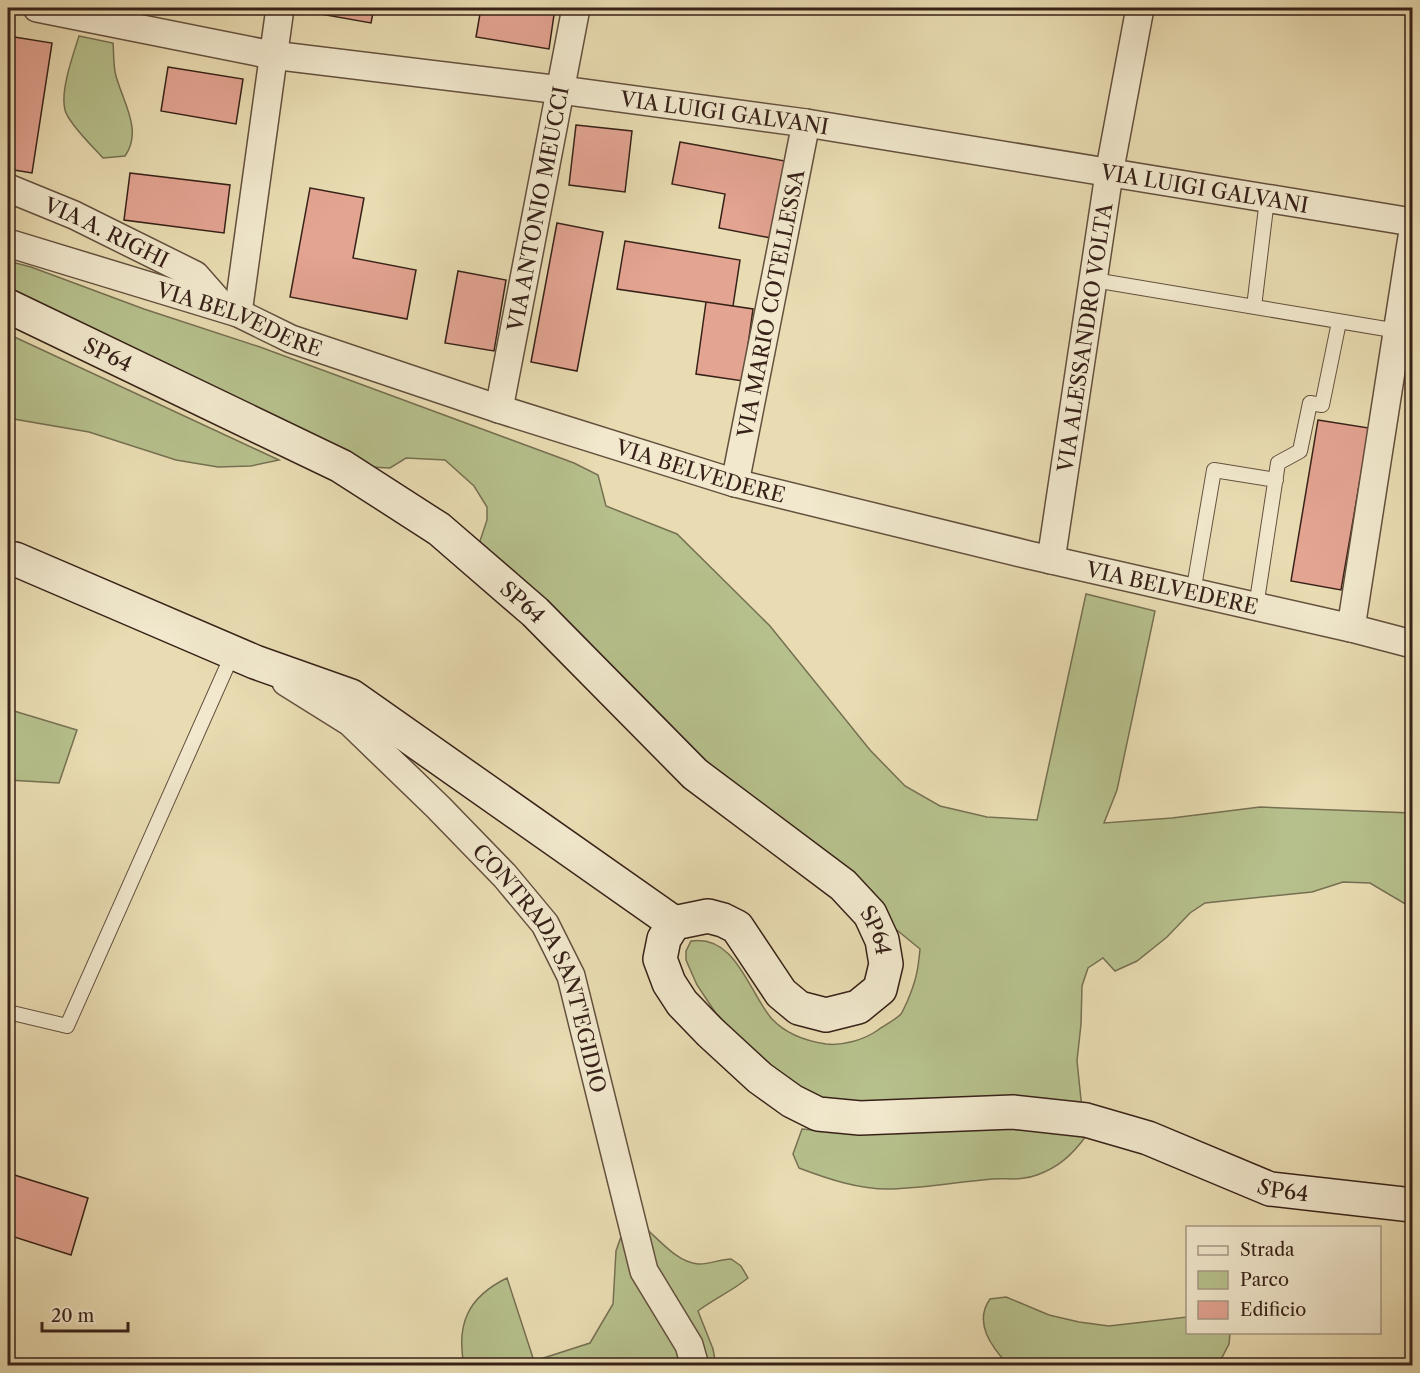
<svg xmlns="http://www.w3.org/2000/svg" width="1420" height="1373" viewBox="0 0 1420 1373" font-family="'Libre Caslon Text',serif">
<rect width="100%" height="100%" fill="#e9dcb2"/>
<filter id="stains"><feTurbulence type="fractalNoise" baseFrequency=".00333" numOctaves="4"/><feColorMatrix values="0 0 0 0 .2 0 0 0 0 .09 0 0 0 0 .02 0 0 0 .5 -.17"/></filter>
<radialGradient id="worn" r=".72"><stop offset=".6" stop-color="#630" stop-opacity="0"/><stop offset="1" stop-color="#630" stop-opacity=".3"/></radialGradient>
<!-- green -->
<path fill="#b6c08c" stroke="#767052" stroke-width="1.5" d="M79 36 113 43C114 53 113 66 116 76 123 102 143 131 125 156L103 158C94 148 68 123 65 110 60 91 73 55 79 36Z
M8 261 31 267 144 309 260 347 574 463 598 475 606 506 677 534 770 626 870 750 905 786 940 806 987 817 1037 820 1086 594 1155 611 1117 790 1104 823 1172 818 1260 807 1412 813V908L1370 883 1343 882 1312 892 1205 903 1190 913 1167 937 1137 961 1115 971 1103 958 1088 968 1082 986 1081 1024 1077 1061 1082 1109 836 1107 778 1078 715 1012 697 985 686 960V951L691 941C736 934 749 993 772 1019 786 1034 806 1041 826 1044 842 1046 864 1040 878 1030 885 1025 895 1020 901 1014 903 1011 905 1006 907 1002 916 981 918 971 920 949L695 765 478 547 487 520V507L474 486 445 460 406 458 390 468 350 466 8 292Z
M8 334 279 460 251 466 218 467 176 460 89 432 8 418Z
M14 711 77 730 59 783 8 780V720L11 719Z
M1008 1128 1086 1136C1072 1155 1059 1167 1037 1175 1021 1181 1007 1178 992 1179 958 1182 925 1188 892 1189 860 1190 828 1179 799 1168L793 1154 802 1129C871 1136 939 1132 1008 1128Z
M641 1224C658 1238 676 1262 698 1264 708 1265 720 1259 731 1259L741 1266 748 1278C732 1291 714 1299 698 1311L713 1349 716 1365H464C456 1324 468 1297 507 1278L534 1361 590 1343 613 1304 616 1251 624 1228Z
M1006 1297 1049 1315 1079 1322 1109 1326 1187 1317 1188 1332 1230 1333 1229 1344 1218 1365H1008C992 1347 973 1323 990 1299Z"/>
<!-- building -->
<path fill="#e3a492" stroke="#372118" stroke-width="1.5" d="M310 8H374L371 23 309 12Z
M481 8H555L549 49 476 37Z
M8 36 52 43 32 173 8 169Z
M168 67 243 79 236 124 161 111Z
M576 125 632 131 625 192 569 185Z
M680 142 785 161 771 238 719 228 725 194 672 184Z
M130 173 230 185 224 233 124 220Z
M310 188 364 198 353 258 416 270 407 319 290 297Z
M557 223 603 232 577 371 531 362Z
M625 241 740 260 733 306 617 289Z
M458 271 506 280 494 351 445 343Z
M706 302 753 309 743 381 696 374Z
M1318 420 1369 428 1341 590 1291 581Z
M8 1173 88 1198 71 1255 8 1235Z"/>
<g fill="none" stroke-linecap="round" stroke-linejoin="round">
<defs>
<path id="lane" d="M1094 280 1398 331
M1254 307 1267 199
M1193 593 1214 470 1276 480
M1256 607 1278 463 1300 451 1310 403 1322 405 1339 322
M8 1012 67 1026 233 653"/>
<g id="street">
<path id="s1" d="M37 8 272 55 561 90 806 123 1412 222"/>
<path id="s2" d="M8 188 74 215 195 275 224 308"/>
<path id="s3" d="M8 243 238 313 291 339 499 409 735 483 1029 555 1351 628 1412 644"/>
<path d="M238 313 280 8"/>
<path id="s4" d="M499 409 576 8"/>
<path id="s5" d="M735 483 806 123"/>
<path id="s6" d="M1051 560 1109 174 1140 8"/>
<path d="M1351 628 1412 237"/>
<path id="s7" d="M286 682 350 722 438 807 505 876 545 924 571 976 644 1271 689 1345 695 1366"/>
</g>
<g id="secondary">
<path id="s8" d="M8 306 341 466 439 529 535 612 695 774 843 885 870 914 882 940 886 964 880 989 858 1007 826 1015 799 1008 781 993 737 927 723 920 708 916 674 923 664 939 660 959 669 983 682 1003 710 1032 760 1078 792 1101 818 1114 860 1118 1013 1112 1086 1120 1148 1138 1270 1189 1412 1205"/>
<path d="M8 558 15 559 255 662 351 696 674 923"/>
</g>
</defs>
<!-- lane casing -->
<use href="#lane" stroke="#64503e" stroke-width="16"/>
<!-- street casing -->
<use href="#street" stroke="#64503e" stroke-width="30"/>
<!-- secondary casing -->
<use href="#secondary" stroke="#372118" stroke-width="36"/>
<!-- lane -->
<use href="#lane" stroke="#f1e8cd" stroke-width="14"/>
<!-- street -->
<use href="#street" stroke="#f1e8cd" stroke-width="27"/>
<!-- secondary -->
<use href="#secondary" stroke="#f1e8cd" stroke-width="33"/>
</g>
<g text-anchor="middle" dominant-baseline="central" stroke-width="4.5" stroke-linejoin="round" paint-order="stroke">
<!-- street labels -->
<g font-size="21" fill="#372118" stroke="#f1e8cd">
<text stroke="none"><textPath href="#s1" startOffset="696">VIA LUIGI GALVANI</textPath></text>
<text stroke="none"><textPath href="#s1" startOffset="1182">VIA LUIGI GALVANI</textPath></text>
<text stroke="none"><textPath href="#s4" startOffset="204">VIA ANTONIO MEUCCI</textPath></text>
<text stroke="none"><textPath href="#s2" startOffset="108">VIA A. RIGHI</textPath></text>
<text stroke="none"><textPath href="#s5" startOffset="183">VIA MARIO COTELLESSA</textPath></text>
<text stroke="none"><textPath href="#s3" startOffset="244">VIA BELVEDERE</textPath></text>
<text stroke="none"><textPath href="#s6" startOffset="225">VIA ALESSANDRO VOLTA</textPath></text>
<text stroke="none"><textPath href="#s8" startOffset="111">SP64</textPath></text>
<text stroke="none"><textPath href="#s3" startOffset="730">VIA BELVEDERE</textPath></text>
<text stroke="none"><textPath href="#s3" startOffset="1216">VIA BELVEDERE</textPath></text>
<text stroke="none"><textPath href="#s8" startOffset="597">SP64</textPath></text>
<text stroke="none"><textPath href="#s8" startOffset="1083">SP64</textPath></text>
<text stroke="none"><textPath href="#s7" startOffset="394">CONTRADA SANT'EGIDIO</textPath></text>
<text stroke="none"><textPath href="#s8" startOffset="2146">SP64</textPath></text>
</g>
</g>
<!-- margin -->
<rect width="1420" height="1373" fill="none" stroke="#e9dcb2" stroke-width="30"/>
<rect x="9" y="9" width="1402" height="1355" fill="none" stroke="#372118" stroke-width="3"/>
<rect x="15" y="15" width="1390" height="1343" fill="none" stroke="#372118" stroke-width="1.5"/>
<!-- legend -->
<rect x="1186" y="1226" width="195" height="108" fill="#f1e8cd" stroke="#a79885" stroke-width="1.5"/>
<rect x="1198" y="1246" width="30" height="9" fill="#f1e8cd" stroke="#a79885" stroke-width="1.5"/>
<text x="1240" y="1256" font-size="18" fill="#372118">Strada</text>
<rect x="1198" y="1271" width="30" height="18" fill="#b6c08c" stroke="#a79885" stroke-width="1.5"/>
<text x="1240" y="1286" font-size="18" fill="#372118">Parco</text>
<rect x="1198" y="1301" width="30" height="18" fill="#e3a492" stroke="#a79885" stroke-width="1.5"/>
<text x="1240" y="1316" font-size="18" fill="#372118">Edificio</text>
<!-- scale -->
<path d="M42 1322v9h86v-9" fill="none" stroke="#372118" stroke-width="3"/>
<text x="51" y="1322" font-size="18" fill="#372118" stroke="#f1e8cd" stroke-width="4.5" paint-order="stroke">20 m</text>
<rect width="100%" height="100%" filter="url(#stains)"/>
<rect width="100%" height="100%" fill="url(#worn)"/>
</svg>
